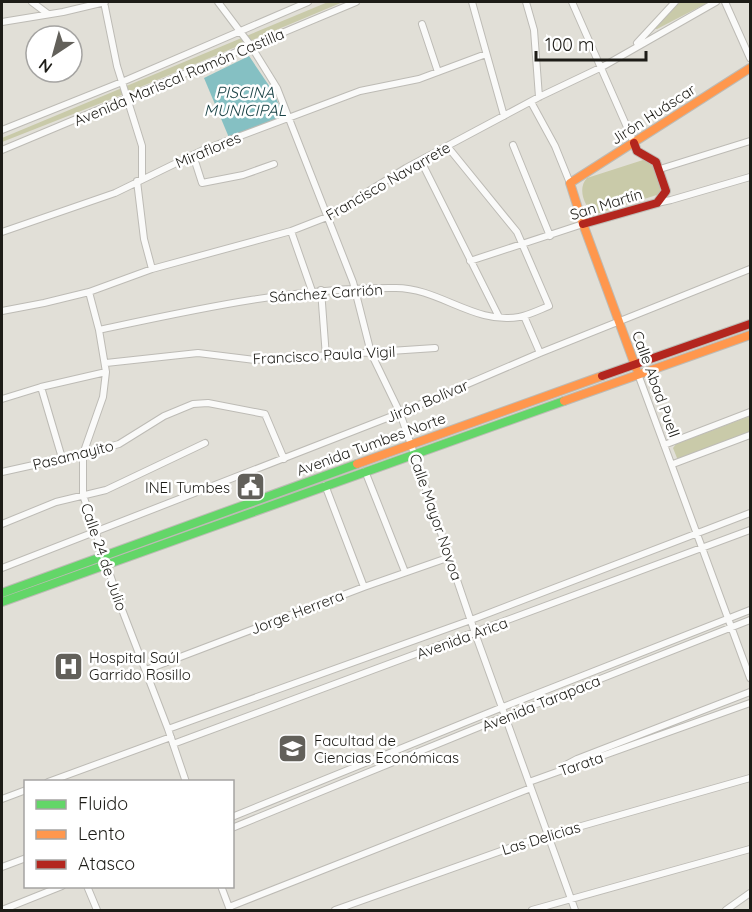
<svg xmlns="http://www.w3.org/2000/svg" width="752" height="912" viewBox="0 0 752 912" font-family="Quicksand,sans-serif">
<rect width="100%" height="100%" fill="#e1dfd7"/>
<!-- green -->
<path fill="#c9caa9" d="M328 2H343L126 93 124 87Z
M680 2H709L657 29H655V26Z
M122 88 124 94 2 142V138Z
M643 160 653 163 663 189 660 194 596 214C584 208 577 188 587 178Z
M750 416V432L680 458H677L673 448 676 444Z"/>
<!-- water -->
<path fill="#85c0c3" d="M249 56 274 93 285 120 230 140 204 78Z"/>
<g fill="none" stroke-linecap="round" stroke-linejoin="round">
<defs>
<path id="street" d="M32 2 48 14
M104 2 117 66 142 146V179
M218 2 251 46 277 88 353 282 371 353 400 413 409 439 475 633 575 910
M472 2 504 116
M526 2 534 30 539 97
M572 2 634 143
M725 2 750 58
M2 22 63 12 105 2
M422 24 438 72
M637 43 675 2
M531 102 555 146 570 183
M2 130 122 82 308 2
M513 145 550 236
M2 150 356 2
M193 155 202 183 243 175 274 164
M421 161 499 317
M660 169 750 141
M137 181 144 239 152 269
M657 203 671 200 750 177
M291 231 312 291
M2 232 115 193 203 150 360 91 419 79 486 54
M470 261 583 224
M321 290 326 357
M89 292 99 330 106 372 103 397 83 454V495L121 607 168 729 186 782
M2 311 44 303 89 292 152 269 291 231 327 217 406 168 539 97 602 67 716 2
M524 316 540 353
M99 330C197 309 295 287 396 288 439 288 475 325 519 317 529 315 539 310 549 306L517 232 447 146
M106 363 198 353 255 360 435 348
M638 374 750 678
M41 387 62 458
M2 399 41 387 106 372
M664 445 750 412
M673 464 750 435
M365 471 405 572
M2 472 83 454 119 444 164 416 193 404 208 403 265 414 284 459
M325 485 364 587
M2 524 56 502 106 490 205 443
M2 568 400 413 540 353 750 269
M146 670 364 587 450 557
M168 729 471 620 750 513
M173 744 750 530
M560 768 577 759 750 692
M48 782 171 737
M529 782 750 703
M2 799 26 790
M232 817 503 707 750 610
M232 828 506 716 750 620
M2 867 26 858
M87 886 97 910
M221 886 230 910
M229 907 531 788
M2 910 62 886
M335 910 529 841 750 778
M532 910 750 849
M726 910 750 893"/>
<path id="fast" d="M2 593 357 464
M2 602 564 401"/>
<path id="slow" d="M636 368 583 224 570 183 750 68
M564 401 750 335
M357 464 602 376"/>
<path id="jam" d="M583 224 657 203 666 191 656 162 637 151 634 143
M602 376 750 324"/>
</defs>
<!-- street casing -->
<use href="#street" stroke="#bdbbb5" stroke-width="8"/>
<!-- fast casing -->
<use href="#fast" stroke="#bdbbb5" stroke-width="10"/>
<!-- slow casing -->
<use href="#slow" stroke="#bdbbb5" stroke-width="10"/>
<!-- jam casing -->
<use href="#jam" stroke="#bdbbb5" stroke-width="10"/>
<!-- street -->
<use href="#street" stroke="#fafaf9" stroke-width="6"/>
<!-- fast -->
<use href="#fast" stroke="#63d668" stroke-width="8"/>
<!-- slow -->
<use href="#slow" stroke="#ff974d" stroke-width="8"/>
<!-- jam -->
<use href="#jam" stroke="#b3261e" stroke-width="8"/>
</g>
<!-- icons -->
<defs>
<symbol id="civic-square" viewBox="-11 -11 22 22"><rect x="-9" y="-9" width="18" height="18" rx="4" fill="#62605a" stroke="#fff"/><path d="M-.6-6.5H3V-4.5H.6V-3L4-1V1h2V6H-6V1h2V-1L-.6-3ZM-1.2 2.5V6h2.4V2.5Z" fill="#fff"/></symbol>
<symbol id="hospital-square" viewBox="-11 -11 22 22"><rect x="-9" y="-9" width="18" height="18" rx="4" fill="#62605a" stroke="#fff"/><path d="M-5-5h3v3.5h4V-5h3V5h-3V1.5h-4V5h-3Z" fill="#fff"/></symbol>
<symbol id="university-square" viewBox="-11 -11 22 22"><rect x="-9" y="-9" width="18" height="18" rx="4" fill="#62605a" stroke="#fff"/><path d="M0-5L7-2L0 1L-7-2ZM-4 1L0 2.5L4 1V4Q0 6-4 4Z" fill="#fff"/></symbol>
</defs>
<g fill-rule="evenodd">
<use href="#civic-square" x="234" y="470" width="33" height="33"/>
<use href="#hospital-square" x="52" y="650" width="33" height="33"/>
<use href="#university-square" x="276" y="732" width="33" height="33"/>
</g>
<g text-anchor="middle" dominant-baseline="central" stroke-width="5" stroke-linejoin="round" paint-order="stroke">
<!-- street labels -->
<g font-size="15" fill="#1d1c17" stroke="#fff">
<text transform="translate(179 77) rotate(-23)">Avenida Mariscal Ramón Castilla</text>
<text transform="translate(653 114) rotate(-33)">Jirón Huáscar</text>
<text transform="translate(208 150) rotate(-23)">Miraflores</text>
<text transform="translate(388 181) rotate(-30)">Francisco Navarrete</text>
<text transform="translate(606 204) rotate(-17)">San Martín</text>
<text transform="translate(326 293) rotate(-4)">Sánchez Carrión</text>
<text transform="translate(324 355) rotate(-3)">Francisco Paula Vigil</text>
<text transform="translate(656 384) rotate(70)">Calle Abad Puell</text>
<text transform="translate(427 401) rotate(-23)">Jirón Bolívar</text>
<text transform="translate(371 444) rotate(-20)">Avenida Tumbes Norte</text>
<text transform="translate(73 455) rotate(-14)">Pasamayito</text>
<text transform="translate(436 517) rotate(71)">Calle Mayor Novoa</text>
<text transform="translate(104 557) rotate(71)">Calle 24 de Julio</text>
<text transform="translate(297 612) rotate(-21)">Jorge Herrera</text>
<text transform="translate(462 638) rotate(-20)">Avenida Arica</text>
<text transform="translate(541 703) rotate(-22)">Avenida Tarapaca</text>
<text transform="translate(581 764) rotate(-19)">Tarata</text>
<text transform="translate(541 838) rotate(-17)">Las Delicias</text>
</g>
<!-- poi labels -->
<g font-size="15" fill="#1d1c17" stroke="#fff" text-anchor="start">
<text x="230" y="487" text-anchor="end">INEI Tumbes</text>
<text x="89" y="657">Hospital Saúl<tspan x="89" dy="17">Garrido Rosillo</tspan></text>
<text x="314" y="740">Facultad de<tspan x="314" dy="17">Ciencias Económicas</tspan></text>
</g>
<!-- water labels -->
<g font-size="16" font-style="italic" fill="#1a4346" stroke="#fff">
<text x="245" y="92">PISCINA<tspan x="245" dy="18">MUNICIPAL</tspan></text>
</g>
</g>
<!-- border -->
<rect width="752" height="912" fill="none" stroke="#1d1c17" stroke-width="6"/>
<!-- legend -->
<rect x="24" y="780" width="210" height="108" fill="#ffffff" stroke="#a5a4a2" stroke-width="1.5"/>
<rect x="36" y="800" width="30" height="9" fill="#63d668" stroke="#a5a4a2" stroke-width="1.5"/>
<text x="78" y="810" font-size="18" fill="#1d1c17">Fluido</text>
<rect x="36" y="830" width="30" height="9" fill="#ff974d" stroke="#a5a4a2" stroke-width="1.5"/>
<text x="78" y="840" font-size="18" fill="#1d1c17">Lento</text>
<rect x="36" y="860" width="30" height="9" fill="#b3261e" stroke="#a5a4a2" stroke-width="1.5"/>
<text x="78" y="870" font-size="18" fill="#1d1c17">Atasco</text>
<!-- north arrow -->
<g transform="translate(54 54) rotate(216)"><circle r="28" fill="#ffffff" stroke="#a5a4a2" stroke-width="1.5"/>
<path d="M0-4.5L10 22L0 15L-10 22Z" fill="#62605a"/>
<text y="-9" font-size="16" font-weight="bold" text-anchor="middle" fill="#1d1c17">N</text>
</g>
<!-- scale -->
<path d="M536 51v9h110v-9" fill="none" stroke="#1d1c17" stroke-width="3"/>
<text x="545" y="51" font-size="18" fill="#1d1c17" stroke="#ffffff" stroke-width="4.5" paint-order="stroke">100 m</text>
</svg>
